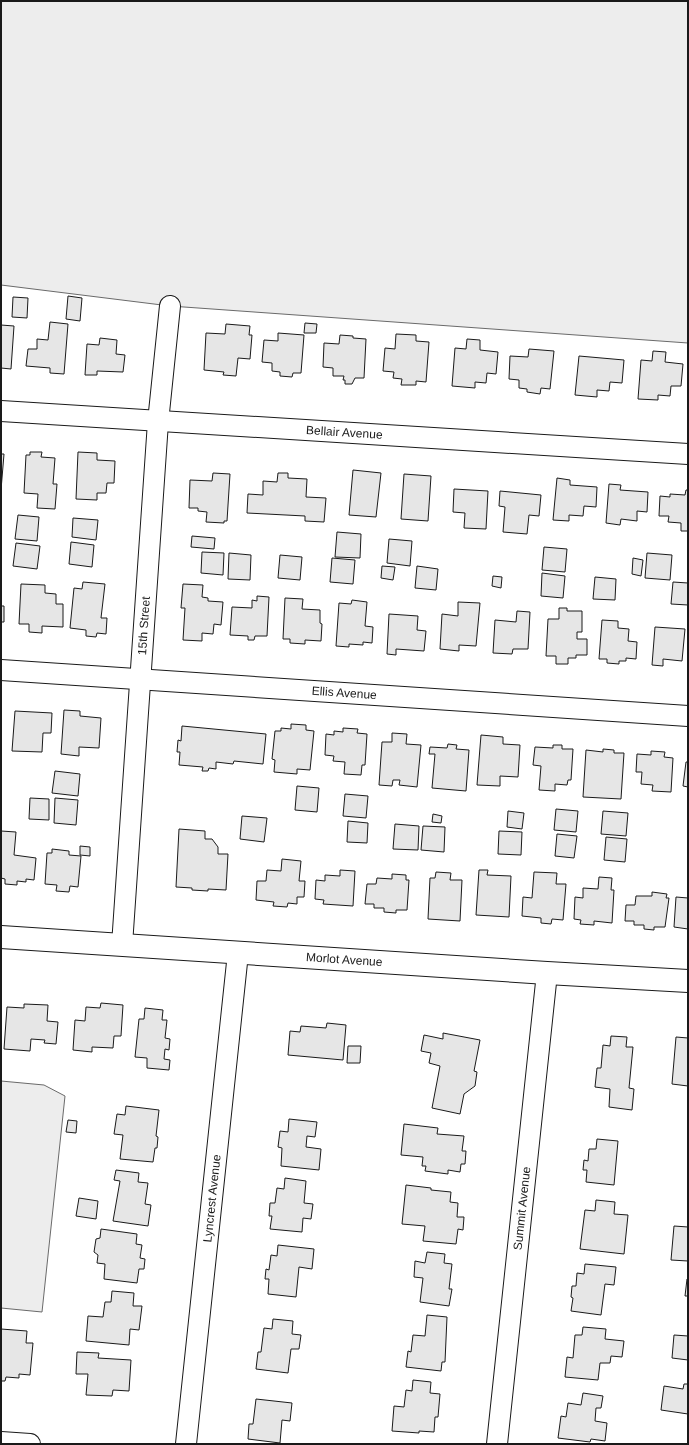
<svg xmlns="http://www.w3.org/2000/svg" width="689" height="1445" viewBox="0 0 689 1445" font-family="Arial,sans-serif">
<rect width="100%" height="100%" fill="#fff"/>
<!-- built -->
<path fill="#ededed" stroke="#6a6a6a" d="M1 1H688V343L170 306 1 285Z
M1 1081 44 1085 65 1096 42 1312 1 1308Z"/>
<!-- building -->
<path fill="#e6e6e6" stroke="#1a1a1a" d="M68 296 82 298 80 321 66 319Z
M13 297 28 298 27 318 12 317Z
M50 322 68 324 64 374 50 373V368L26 366 28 349H37V339L48 340Z
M305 323 317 324 316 333H304Z
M226 324 250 326 249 335H252L250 359 238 358 236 376 223 375 224 372 204 370 206 333 225 334Z
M1 325 14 326 11 369 1 368Z
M278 333 304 335 301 373H293L292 377 280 376V372L272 371V363L262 362 264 340 278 341Z
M396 334 416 335V341L429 342 426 382 416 381V385H401L402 379 393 378 394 372 383 371 385 348 395 349Z
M340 335 353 336V338L366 339 364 378H355L352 384H345V380H343L344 376H333V368L323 367 324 343 339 344Z
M100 338 117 340 116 354 125 355 123 372 97 371V375H85L87 344 99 345Z
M467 339 480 340V350L498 352 496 374 487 373 486 383 475 382V388L452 386 455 348 466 349Z
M529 349 554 351 550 389 541 388 540 394 527 392V389L519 388V380L509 379 510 356 528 357Z
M653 351 666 352 665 362 683 364 681 386H671L670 396 658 395V400L638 399 641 360 652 361Z
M579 356 624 360 622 383 610 382 609 391 597 390V397L575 395Z
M30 452H42L41 457 55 458 53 484H57L55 509 37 508 38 494 24 493 26 455H30Z
M78 452 97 453V460L115 461 114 483H107L106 493H97V500L76 499Z
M1 454H4L1 490Z
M353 470 381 473 376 517 349 515Z
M213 473 230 474 227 521H224V523L206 522 207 512 198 511V508H189L190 480 212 481Z
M278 473H288V478L307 479 306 497 326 498 324 522 305 521V516L247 513 248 494 263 495V481L277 482Z
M404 474 431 476 428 521 401 519Z
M557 478 570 480V485L597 487 596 507 584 506 583 516 569 515V521L553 520Z
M609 484 621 485 620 490 648 492 647 512 637 511V521L621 519 620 525 606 523Z
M454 489 488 491 486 529 464 528 465 513 453 512Z
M686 490H688V531H681V523L668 522 669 516H659L660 496 670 497V494L685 495Z
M500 491 541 495 539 516 529 515 527 534 503 532 505 507 499 506Z
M18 515 39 517 37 541 15 539Z
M73 518 98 520 96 540 72 537Z
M337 532 361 534 360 558 335 557Z
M192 536 215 538 214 549 191 547Z
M389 539 412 541 410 566 387 563Z
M71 542 94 545 92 567 69 564Z
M16 543 40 546 37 569 13 566Z
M544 547 567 549 565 572 542 570Z
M202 552 224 553 223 575 201 573Z
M229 553 251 555 250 580 228 579Z
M647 553 672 555 670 580 645 578Z
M280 555 302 557 300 580 278 578Z
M332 558 355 560 353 584 330 582Z
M633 558 643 560 641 576 632 574Z
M382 566 395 567 393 580 381 578Z
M417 566 438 569 436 590 415 588Z
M542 573 565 576 563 598 541 596Z
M493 576 502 577 501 588 492 586Z
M595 577 616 579 615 600 593 599Z
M83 582 105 584 101 618H107L106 634 97 633 96 637 86 636V630L70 628 74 588 82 589Z
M673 582 688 583V605L671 604Z
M21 584 45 585V593L56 594V604H63V627L42 626V633L29 632V624H19Z
M183 584 203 585 202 597 208 598V601L223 602 221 625 214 624 213 634 202 633V641L183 640 185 608H181Z
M257 596 269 597 267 636H255L254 640H248V636L230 635 232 607 252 608V600L257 601Z
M285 598 303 599 302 609 320 610V623L322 624 321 641 305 640V644L290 643V639H283Z
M352 600 367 602 365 626 373 627 372 643 363 642V645L349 644V647L336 646 339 603 351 604Z
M458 602 480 603 476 646 459 645V651L440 649 442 614 458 616Z
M1 606H4V622H1Z
M559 608H567V611H582V632H577V639H587V655H576V658H568V664H556V656H546L548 619H559Z
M517 611 530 612 528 649H513L512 654 493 653 495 620 516 622Z
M389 614 418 616 417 630 426 631 424 651 396 649V655L387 654Z
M602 620 618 621V628L629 629 628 641 637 642 636 659 626 658V661H619V664L607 663V659H599Z
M655 627 685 629 682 661 663 659V666L652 665Z
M64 710 80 711V716L101 718 99 748 79 747V756L61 754Z
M15 711 52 713 51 733H43L42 752 12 751Z
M291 724 306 725V730L314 731 310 770 297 769V774L274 772 275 760 272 759 275 731H281V728L291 729Z
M182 726 266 734 263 764 234 761 233 764 216 762V769L209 768 208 771H202L203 767 179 765 180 752H177L178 740 181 741Z
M343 728 358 729 357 733 367 734 365 765H362L361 775 344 774 345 762 333 761 334 756 325 755 326 734 334 735V731L343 732Z
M392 733 407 734 406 744 421 745 417 787 399 785 400 780H393L392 786 379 785 382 742H392Z
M481 735 503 737V744L520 745 518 777 500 776V786L477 785Z
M448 744 457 745 456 749 469 750 466 791 432 788 435 754H429L430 747 447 748Z
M553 745H562V749H573L571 780H568L567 785 555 784V791L539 790 541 766 533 765 535 747 553 748Z
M603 749 614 750V753H624L621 799 583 797 586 750 603 752Z
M651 751 665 752 664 757 673 758 671 792 652 791 653 785 641 784 642 772H636L637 754 651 755Z
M686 762H688V787L683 786Z
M55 771 80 774 78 796 52 793Z
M297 786 319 788 317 812 295 810Z
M345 794 368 796 366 818 343 816Z
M30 798 49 799V820L29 819Z
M55 798 78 800 76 825 54 823Z
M556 809 578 811 576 832 554 830Z
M508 811 524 813 522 829 507 827Z
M603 811 628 813 626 836 601 834Z
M433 814 442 816 441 823 432 822Z
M242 816 267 818 264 842 240 839Z
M348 821 368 823 367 843 347 842Z
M395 824 419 826 418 850 393 849Z
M423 826 445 827 444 852 421 850Z
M179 829 205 831V839H212L218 847V854H228L226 890 208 889V891L192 890V888L176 887Z
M1 831 16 832 14 855 36 858 34 880 26 879V882L17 881V885L5 884V879L1 878Z
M499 831 522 832 521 855 498 854Z
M557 834 577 836 574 858 555 856Z
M606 837 627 839 625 862 604 860Z
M80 846 90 847V856L80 855Z
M52 849 69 851V855L81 856 78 887 70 886 69 892 56 891 57 885 45 884 47 853H52Z
M282 859 301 861 299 881H305L304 897H297V904L288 903 287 907 273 906 274 902 256 900 257 881H266L267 870 281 871Z
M340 870 355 871 353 906 323 904 324 900 315 899 316 880 325 881V875L340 876Z
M479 870H488L487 875 511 876 509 917 476 915Z
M436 872 451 873 450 880H462L460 921 428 919 430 878H435Z
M534 872 557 873 556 884H566L563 920 552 919 551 924 541 923V918L522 916 523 897 532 898Z
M392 874 406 875V880H409L407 910H396V913L384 912V908H374V904H365L367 884H376L377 878 392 879Z
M599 877 612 878 611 890H614L612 923 594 921V925L580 924 581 920 574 919 575 897 583 898V888L598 889Z
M652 892 667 894 666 898H669L665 927H654V930L644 929V925H634V921H625L626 905H635L636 896H652Z
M676 897 688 898V929L674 927Z
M101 1003 123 1005 121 1036H114L113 1048 92 1047V1052L73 1050 75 1020 85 1021 86 1007 100 1008Z
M24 1004 48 1005 47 1021 58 1022 56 1044 44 1043 45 1040 31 1039 30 1051 4 1049 7 1007 24 1008Z
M145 1008 163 1010 162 1020H167L165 1038 170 1039 169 1050 165 1049 164 1059 170 1060 169 1070 147 1068V1058L135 1057 139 1019H144Z
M327 1023 346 1025 343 1060 288 1055 290 1031 300 1032 301 1026 326 1028Z
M443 1033 480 1040 474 1071 477 1072 475 1086 464 1094 460 1114 432 1108 440 1066 429 1063 431 1053 421 1051 424 1035 443 1039Z
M611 1036 627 1037 626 1047H633L629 1088 634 1089 632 1110 609 1107 610 1089 595 1087 597 1068H601L603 1045 610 1046Z
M676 1037 688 1038V1086L672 1084Z
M348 1046H361L360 1063H347Z
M126 1106 159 1110 156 1136 158 1137 157 1148H155L153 1162 120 1159 123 1135 114 1134 117 1114 125 1115Z
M289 1119 317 1122 315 1137 307 1136 306 1147 321 1149 319 1170 281 1166 282 1148 278 1147 280 1131 288 1132Z
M68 1120 77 1121 76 1133 66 1132Z
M404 1124 438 1128 437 1134 464 1136 462 1151H466L465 1164H461L460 1172 448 1170V1174L425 1171 426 1166H422L423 1157 401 1155Z
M597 1139 618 1141 614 1185 586 1182 587 1170H583L584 1160 588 1161 589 1149H596Z
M116 1170 139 1173 138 1182 148 1183 145 1204 151 1205 148 1226 113 1221 120 1181 114 1180Z
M285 1178 306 1181 304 1203 313 1204 311 1219 303 1218 302 1232 270 1229 272 1216H269L270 1203H275L277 1188 284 1189Z
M406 1185 431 1188V1190L451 1192 450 1202 458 1203 457 1217H464L463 1230 458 1229 456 1244 423 1241 425 1226 402 1224Z
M79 1198 98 1201 96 1219 76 1216Z
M596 1200 615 1202 614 1214 628 1215 624 1254 580 1249 585 1210 595 1211Z
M674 1226 688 1227V1261L671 1260Z
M101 1229 137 1234 136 1244 142 1245 140 1258 145 1259 144 1269H139L137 1283 104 1279 105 1264 97 1263 98 1255 94 1252 96 1239 100 1238Z
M278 1245 314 1249 312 1269 299 1267 296 1297 268 1294 269 1279H265L266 1269 269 1270 271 1255 277 1256Z
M427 1252 445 1254 444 1263 452 1264 449 1289H452L449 1306 420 1302 423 1278 414 1277 415 1261 425 1263Z
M585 1264 616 1267 614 1285 605 1284 601 1315 571 1311 573 1298 571 1297 572 1286H576L577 1273 584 1274Z
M687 1279 688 1280V1296H685Z
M112 1291 134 1293 133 1306H142L139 1330 130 1329 129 1345 86 1341 88 1316 103 1317 105 1302H111Z
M427 1315 447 1317 445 1362H442L441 1371 406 1367 408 1351 411 1352 413 1335 425 1336Z
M273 1319 293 1321 292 1334 301 1335 299 1349H291L288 1373 256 1369 258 1352H261L264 1328 272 1329Z
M583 1327 606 1329 605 1339 624 1341 622 1357 611 1356 610 1363H600L598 1380 565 1377 567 1357 573 1358 575 1335H582Z
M1 1329 27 1331 26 1343H33L30 1375 19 1374V1378L6 1377 5 1381H1Z
M674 1335 688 1336V1360L672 1358Z
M77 1352 99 1353 98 1358 131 1360 129 1391 113 1390 112 1396 86 1395 88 1374H76Z
M413 1380 431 1382 430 1393 440 1394 438 1417H435L434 1432 419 1431V1433L392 1431 394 1406 404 1407 406 1390 412 1391Z
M684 1384H688V1414L661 1410 664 1386 683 1389Z
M583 1393 603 1396 601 1408H596L595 1421 607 1423 605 1441 591 1439 590 1442 558 1438 561 1416 566 1417 568 1403 581 1405Z
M256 1399 292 1403 290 1421 282 1420 280 1443 248 1439 249 1424H253Z"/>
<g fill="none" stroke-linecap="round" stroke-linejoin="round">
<defs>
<g id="minor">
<path id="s1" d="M1 411 688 454"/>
<path id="s2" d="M1 670 688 716"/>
<path id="s3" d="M122 945 158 422 170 306"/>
<path d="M1 1442 30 1444"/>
<path id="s4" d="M186 1444 238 953"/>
<path id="s5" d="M497 1444 547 973"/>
</g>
<g id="tertiary">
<path id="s6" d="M1 937 547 973 688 981"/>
</g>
</defs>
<!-- minor casing -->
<use href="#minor" stroke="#1a1a1a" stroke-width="22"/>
<!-- tertiary casing -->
<use href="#tertiary" stroke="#1a1a1a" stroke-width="24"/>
<!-- minor -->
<use href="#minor" stroke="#fff" stroke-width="20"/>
<!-- tertiary -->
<use href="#tertiary" stroke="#fff" stroke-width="22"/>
</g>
<g text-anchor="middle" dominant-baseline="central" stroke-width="3" stroke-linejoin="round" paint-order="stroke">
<!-- street labels -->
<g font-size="12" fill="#1a1a1a" stroke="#fff">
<text stroke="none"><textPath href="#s1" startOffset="344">Bellair Avenue</textPath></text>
<text stroke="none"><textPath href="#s3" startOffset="320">15th Street</textPath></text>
<text stroke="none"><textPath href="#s2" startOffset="344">Ellis Avenue</textPath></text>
<text stroke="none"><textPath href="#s6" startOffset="344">Morlot Avenue</textPath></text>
<text stroke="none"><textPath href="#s4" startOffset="247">Lyncrest Avenue</textPath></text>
<text stroke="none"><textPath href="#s5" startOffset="237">Summit Avenue</textPath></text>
</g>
</g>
<!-- border -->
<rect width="689" height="1445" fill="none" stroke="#1a1a1a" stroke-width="4"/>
</svg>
